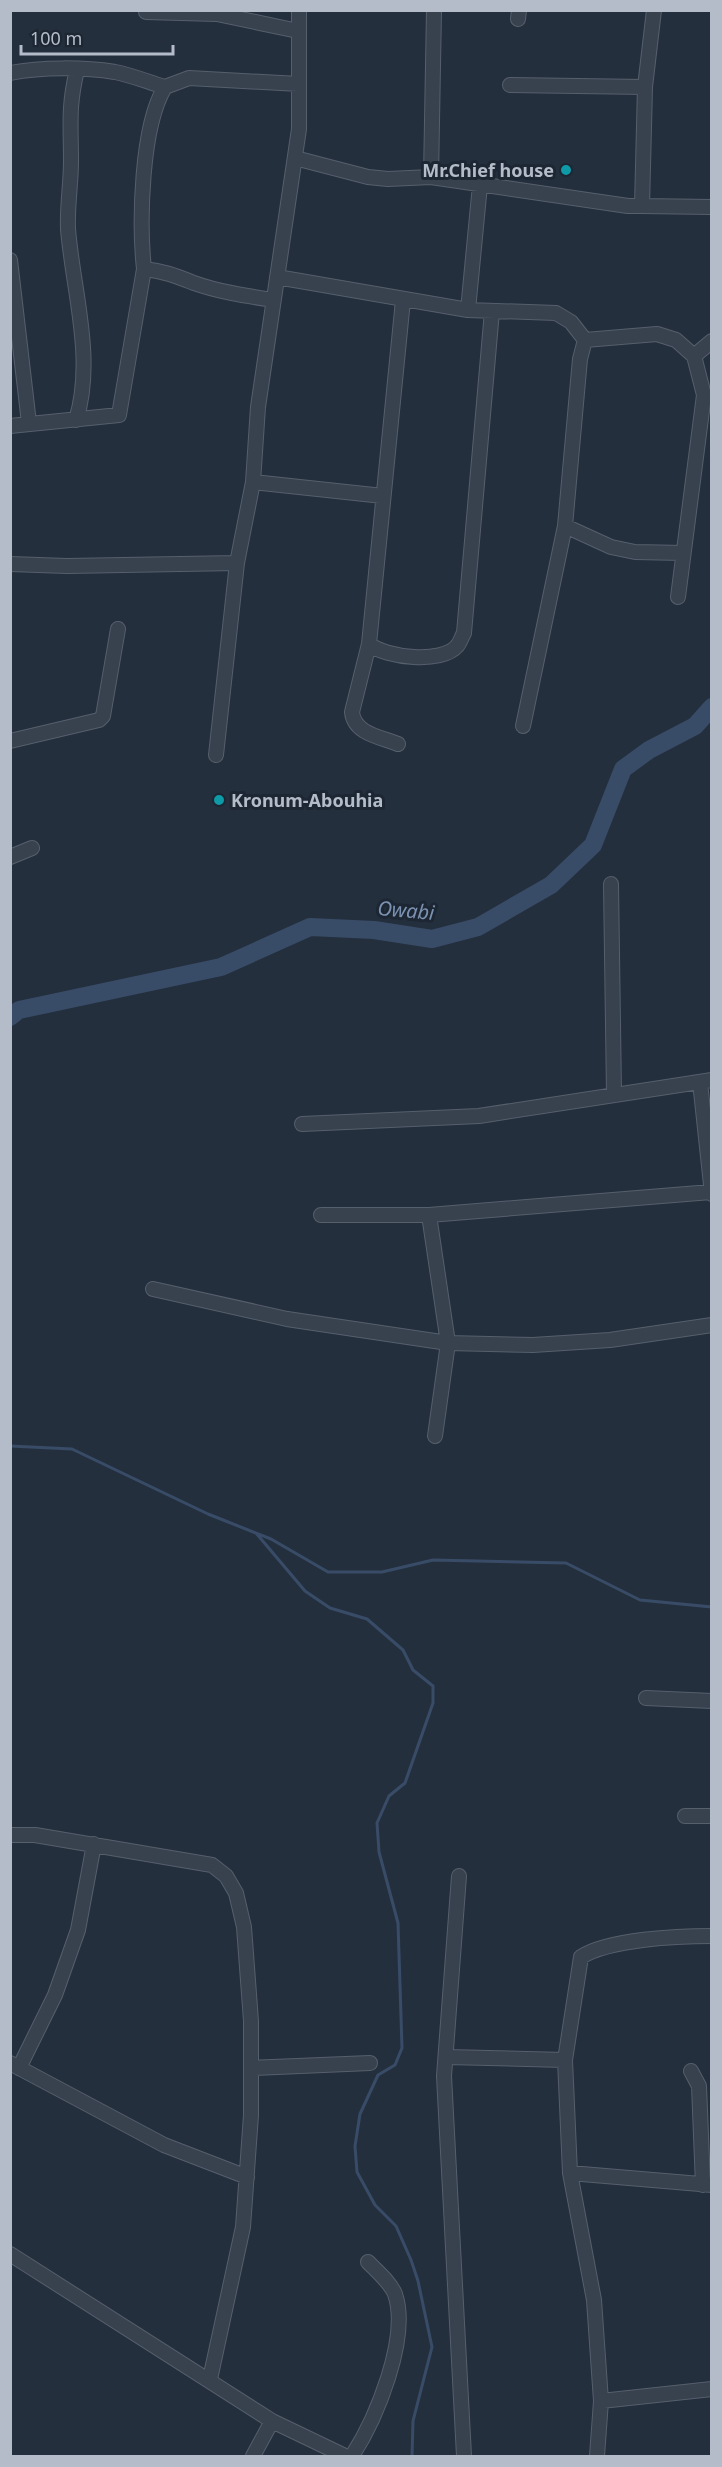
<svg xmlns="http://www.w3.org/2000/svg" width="722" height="2467" viewBox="0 0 722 2467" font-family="'Noto Sans',sans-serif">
<rect width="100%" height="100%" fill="#242f3e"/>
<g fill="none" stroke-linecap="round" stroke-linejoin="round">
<!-- stream -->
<path stroke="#394c67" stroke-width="3" d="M10 1446 72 1449 208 1514 271 1539 328 1572H382L433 1560 566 1563 640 1600 712 1607
M256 1533 305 1591 330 1608 367 1619 403 1650 413 1670 433 1686V1703L405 1783 389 1796 377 1823 379 1852 398 1923 402 2048 395 2065 378 2075 360 2114 355 2146 357 2172 375 2205 396 2226 411 2260 418 2281 432 2347 413 2421 412 2456"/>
<!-- river -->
<path stroke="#394c67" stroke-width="18" d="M10 1017 19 1010 221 967 310 927 374 930 432 939 478 927 551 885 593 845 623 769 649 750 695 726 712 707"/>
<defs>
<path id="minor" d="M434 10 431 177 628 206H642L645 87 654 10
M146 12 217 14 298 31
M518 19 519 10
M10 73C42 67 83 67 115 72 131 75 148 82 165 87
M510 85 645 87
M295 158 368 177 388 179 431 177
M642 206 712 207
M10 260 29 423
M277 277 468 310 556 313 571 322 585 340
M273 300C247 296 219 292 194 283 176 276 164 271 144 269 139 222 141 126 165 87L189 78 299 84
M468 310 480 185
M585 340 657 334 676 340 694 356 704 395 678 597
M694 356 712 341
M76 420C95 359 73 291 68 229 67 206 71 184 71 161 71 125 68 107 77 70
M10 426 119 415 144 269
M253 482 383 496
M565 526 611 547 635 552 683 553
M10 564 67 566 237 563
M369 644C386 658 442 664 457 646 460 643 462 636 464 633L492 311
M523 726 565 526 580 359 585 340
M10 741 99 720 103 716 118 629
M398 744C381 737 354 734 352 712L369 644 403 300
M216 755 237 563 253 482 258 407 299 129V10
M10 857 32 848
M611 884 614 1094
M700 1082 712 1194
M302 1124 479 1116 712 1080
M321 1215H429L711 1192
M429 1215 448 1343 435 1436
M153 1289 287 1319 448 1343 533 1345 610 1340 712 1325
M646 1698 712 1701
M685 1816H712
M10 1835H35L212 1865 226 1876 236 1893 244 1927 251 2021V2115L243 2227 210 2379
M459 1876 444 2076 464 2456
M446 2057 565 2060
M10 2063 164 2145 247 2177
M19 2068 55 1995 78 1930 94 1844
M251 2068 370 2063
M691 2071 699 2086 703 2185
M570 2173 712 2185
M10 2254 272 2421 345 2456
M601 2401 712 2389
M253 2456 272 2421
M352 2456C376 2419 410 2338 395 2294 390 2282 377 2271 368 2262
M597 2456 601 2401 594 2300 570 2173 565 2060 581 1957C609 1939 678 1936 712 1936"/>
</defs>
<!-- minor casing -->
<use href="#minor" stroke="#565f6c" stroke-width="16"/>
<!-- minor -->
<use href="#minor" stroke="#38414e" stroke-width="14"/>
</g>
<!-- markers -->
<g fill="#0f9aa8" stroke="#1d2633" stroke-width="2">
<circle cx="566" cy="170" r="6"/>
<circle cx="219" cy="800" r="6"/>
</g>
<g text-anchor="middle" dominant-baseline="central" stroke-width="6" stroke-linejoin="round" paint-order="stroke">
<!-- poi labels -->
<g font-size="18" font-weight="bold" fill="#b4bcc9" stroke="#1d2633" text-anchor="end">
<text x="554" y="170">Mr.Chief house</text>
<text x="231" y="800" text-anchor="start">Kronum-Abouhia</text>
</g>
<!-- water labels -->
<g font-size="20" font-style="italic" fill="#7c92b1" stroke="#1d2633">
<text transform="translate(406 910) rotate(5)">Owabi</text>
</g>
</g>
<!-- border -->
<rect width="722" height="2467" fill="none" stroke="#b4bcc9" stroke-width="24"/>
<!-- scale -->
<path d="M21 45v9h152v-9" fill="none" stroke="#b4bcc9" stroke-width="3"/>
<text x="30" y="45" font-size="18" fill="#b4bcc9" stroke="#1d2633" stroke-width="4.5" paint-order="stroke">100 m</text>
</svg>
